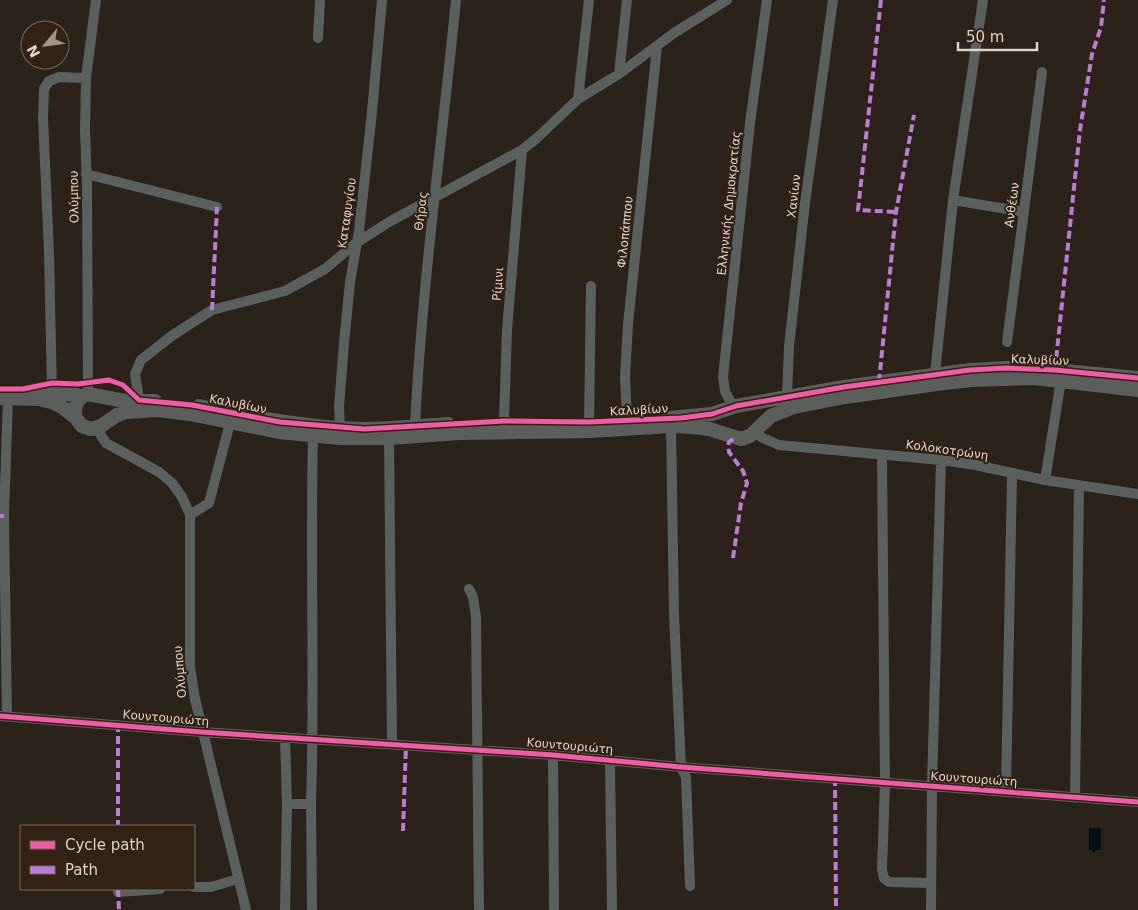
<svg xmlns="http://www.w3.org/2000/svg" width="1138" height="910" viewBox="0 0 1138 910" font-family="'DejaVu Sans',sans-serif">
<rect width="100%" height="100%" fill="#2b221a"/>
<!-- water -->
<path fill="#051015" d="M1089 828H1101V850H1097L1093 853 1092 850H1089Z"/>
<g fill="none" stroke-linecap="round" stroke-linejoin="round">
<!-- minor -->
<path stroke="#5a605e" stroke-width="10" d="M318 38 320 0
M619 74 627 0
M578 99 589 0
M86 174 217 207
M953 200 1024 212
M1007 342 1042 72
M935 374 953 200 983 0
M52 392 49 252 43 118 44 89 49 81 59 77 86 78
M88 394 87 185 85 130 86 78 96 0
M787 397 789 346 805 203 833 0
M139 400 135 374 141 360 173 335 212 310 285 291 325 269 356 243 389 222 522 150 537 138 578 99 619 74 674 33 727 0
M733 407 725 391 723 377 750 123 767 0
M627 420 625 377 628 324 657 47
M504 421 507 330 522 150
M589 422 591 286
M415 426C422 283 442 142 456 0
M671 426 674 614 681 767 686 777 690 886
M96 428 106 443 159 472 172 483 182 497 190 515V667L195 699 246 910
M340 428 339 407 344 343 350 282 359 231 372 112 382 0
M754 432 763 438 779 445 941 460 975 465 1045 480 1138 494
M389 438 392 743
M882 455 885 783 882 870 884 878 889 882 930 883
M1045 480 1061 380
M190 515 209 503 230 423
M469 589 473 597 476 617 479 910
M0 716 201 732 553 755 681 767 1138 802
M7 716 4 516 8 398
M553 755 554 910
M610 760 612 910
M1006 791 1012 473
M1075 798 1079 485
M287 804H311L312 910
M311 804C315 682 310 559 313 436
M194 887H211L238 879
M118 892 160 889
M285 910 287 804 285 737
M931 910 932 785 941 460"/>
<!-- major -->
<path stroke="#5b5f5c" stroke-width="14" d="M33 390 83 396
M0 398 39 399 51 402 62 407 76 418 82 426 91 429 101 426 117 415 126 412 157 410 190 414 279 432 340 438H389L460 433 590 431 671 426 693 427 709 429 741 439 750 436 771 416 794 407 845 397 936 384 971 380 1034 378 1138 390
M199 406C253 417 307 428 363 429 391 429 420 426 448 424
M76 418C73 407 77 398 88 394L125 401H155
M669 418 712 414 736 406 844 387 970 370 1006 368 1055 370 1138 378"/>
<!-- quiet -->
<path stroke="#bd7bd9" stroke-width="4" stroke-dasharray="8 4" stroke-linecap="butt" d="M881 0 858 210 896 212
M212 310 217 207
M1055 370 1080 130 1092 54 1101 27 1104 0
M879 382 896 212 914 115
M0 516H4
M733 558 741 503 747 483 743 471 729 452 728 446 729 442 735 438
M118 724V826
M835 778 836 910
M403 831 406 745
M118 889 119 910"/>
<defs>
<path id="cycleway" d="M0 389H23L52 383 78 384 109 380 123 385 139 400 192 405 280 422 364 429 504 421 589 422 681 418 712 414 736 406 844 387 970 370 1006 368 1055 370 1138 378
M0 716 201 732 553 755 681 767 1138 802"/>
</defs>
<!-- cycleway casing -->
<use href="#cycleway" stroke="#312214" stroke-width="8"/>
<!-- cycleway -->
<use href="#cycleway" stroke="#f35aa7" stroke-width="5"/>
</g>
<g text-anchor="middle" dominant-baseline="central" stroke-width="4" stroke-linejoin="round" paint-order="stroke">
<!-- street labels -->
<g font-size="12" fill="#ded3ca" stroke="#312214">
<text transform="translate(794 196) rotate(-83)">Χανίων</text>
<text transform="translate(74 197) rotate(-91)">Ολύμπου</text>
<text transform="translate(729 203) rotate(-84)">Ελληνικής Δημοκρατίας</text>
<text transform="translate(1012 205) rotate(-82)">Ανθέων</text>
<text transform="translate(421 211) rotate(-83)">Θήρας</text>
<text transform="translate(347 213) rotate(-82)">Καταφυγίου</text>
<text transform="translate(625 232) rotate(-84)">Φιλοπάππου</text>
<text transform="translate(498 284) rotate(-85)">Ρίμινι</text>
<text transform="translate(1040 360) rotate(2)">Καλυβίων</text>
<text transform="translate(238 404) rotate(11)">Καλυβίων</text>
<text transform="translate(639 410) rotate(-3)">Καλυβίων</text>
<text transform="translate(947 450) rotate(8)">Κολοκοτρώνη</text>
<text transform="translate(180 672) rotate(-95)">Ολύμπου</text>
<text transform="translate(166 718) rotate(5)">Κουντουριώτη</text>
<text transform="translate(570 746) rotate(5)">Κουντουριώτη</text>
<text transform="translate(974 779) rotate(4)">Κουντουριώτη</text>
</g>
</g>
<!-- legend -->
<rect x="20" y="825" width="175" height="65" fill="#312214" stroke="#76695d"/>
<rect x="30" y="841" width="25" height="8" fill="#f35aa7" stroke="#76695d"/>
<text x="65" y="850" font-size="15" fill="#ded3ca">Cycle path</text>
<rect x="30" y="866" width="25" height="8" fill="#bd7bd9" stroke="#76695d"/>
<text x="65" y="875" font-size="15" fill="#ded3ca">Path</text>
<!-- north arrow -->
<g transform="translate(45 45) rotate(241)"><circle r="24" fill="#312214" stroke="#76695d"/>
<path d="M0-4L9 19L0 12L-9 19Z" fill="#9f958c"/>
<text y="-8" font-size="14" font-weight="bold" text-anchor="middle" fill="#ded3ca">N</text>
</g>
<!-- scale -->
<path d="M958 42v8h79v-8" fill="none" stroke="#ded3ca" stroke-width="2.5"/>
<text x="966" y="42" font-size="15" fill="#ded3ca" stroke="#312214" stroke-width="4" paint-order="stroke">50 m</text>
</svg>
